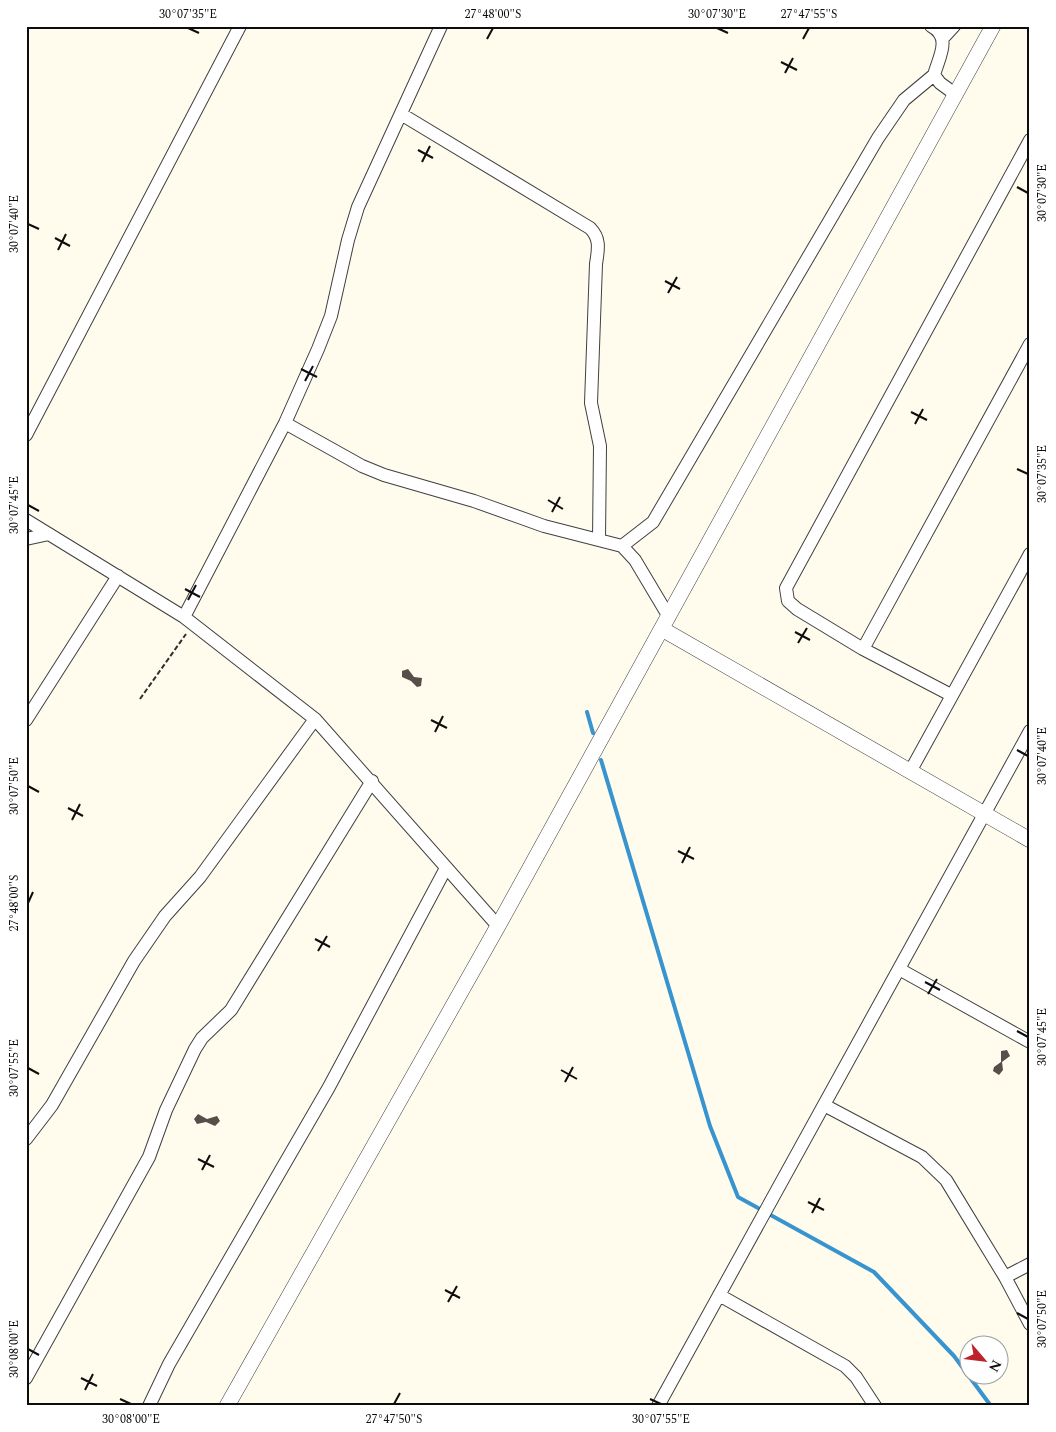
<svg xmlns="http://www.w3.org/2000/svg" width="1056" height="1432" viewBox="0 0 1056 1432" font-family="Spectral,serif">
<rect width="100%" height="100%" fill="#fffbed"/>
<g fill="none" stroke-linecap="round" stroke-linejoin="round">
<!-- stream -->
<path stroke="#3794cf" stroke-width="4" d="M587 712 593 733
M601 760 710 1126 738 1197 874 1272 954 1356 991 1406"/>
</g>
<!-- building -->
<path fill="#564e49" d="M408 669 414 677 422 678 421 686 417 687 411 681 402 677V671Z
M1007 1050 1010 1056 1002 1062 1003 1070 999 1075 993 1071 994 1067 1001 1062V1051Z
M198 1114 207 1119 217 1116 220 1121 215 1126 206 1122 197 1124 194 1119Z"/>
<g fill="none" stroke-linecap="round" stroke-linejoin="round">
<defs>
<path id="minor" d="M931 26C952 37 939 57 934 75L940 83 955 94
M943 38 954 26
M401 114 590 228C601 239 598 250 596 264L591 403 600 446 599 539
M285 423 362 466 384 475 474 501 544 526 622 546 635 560 669 617
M26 435 240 26
M26 520 184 617 315 719 498 926
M26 539 49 534
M622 546 653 522 878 138 904 100 934 75
M184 617 285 423 318 349 331 316 348 240 358 207 441 26
M863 649 1030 344
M951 695 863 649 797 609 788 601 786 588 1030 140
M26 720 118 576
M911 770 1030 554
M899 969 1030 1042
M824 1105 922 1157 946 1180 1005 1277 1030 1324
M26 1139 52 1105 134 961 165 916 200 877 315 719
M1005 1277 1030 1264
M719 1295 845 1366 856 1377 875 1406
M26 1378 149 1157 166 1110 195 1049 202 1038 231 1010 372 781
M149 1406 169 1364 329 1087 446 868
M658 1406 1030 731"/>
<path id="tertiary" d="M662 629 1030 840
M227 1406 498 926 993 26"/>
</defs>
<!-- minor casing -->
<use href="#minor" stroke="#404040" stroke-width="14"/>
<!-- tertiary casing -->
<use href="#tertiary" stroke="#404040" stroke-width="16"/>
<!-- path -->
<path stroke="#2f2f2f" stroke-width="2" stroke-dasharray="5 2.5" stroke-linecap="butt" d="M140 699 186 634"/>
<!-- minor -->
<use href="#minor" stroke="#fff" stroke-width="12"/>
<!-- tertiary -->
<use href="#tertiary" stroke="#fff" stroke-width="15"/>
</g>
<!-- ticks -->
<path fill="none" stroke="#0d0d0d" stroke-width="2" d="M188 28 199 33M717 28 728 33M487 39 493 28M803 39 809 28M781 62 797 70M785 73 793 58M418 150 433 158M422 162 430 146M1017 187 1028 193M28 224 39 229M55 238 70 246M58 250 66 234M665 281 680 289M668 293 677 277M301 369 317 377M305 381 313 366M911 412 927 420M915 424 923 409M1017 469 1028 474M548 500 563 509M28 505 39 511M552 512 560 497M185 589 200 597M188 600 196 585M795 632 810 640M798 643 807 628M431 720 447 728M435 732 443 716M1017 750 1028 756M28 786 39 792M68 808 83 816M72 820 80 804M678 851 694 859M682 863 690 847M28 903 33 892M315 939 330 947M318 951 327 936M925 982 940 990M928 994 937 979M1017 1031 1028 1037M28 1068 39 1074M561 1070 577 1079M565 1082 573 1067M198 1159 214 1167M202 1170 210 1155M808 1202 824 1210M812 1213 820 1198M445 1290 460 1298M448 1302 457 1286M1017 1313 1028 1319M28 1349 39 1355M81 1378 97 1386M85 1390 93 1374M120 1399 131 1404M650 1399 661 1404M394 1404 400 1393"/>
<!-- border -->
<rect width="1056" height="1432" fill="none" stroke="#ffffff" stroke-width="55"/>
<!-- north arrow -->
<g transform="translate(984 1360) rotate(118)"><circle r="24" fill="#ffffff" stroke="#9e9e9e"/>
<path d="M0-4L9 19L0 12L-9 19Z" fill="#be232c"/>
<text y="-8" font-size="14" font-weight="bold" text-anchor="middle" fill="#0d0d0d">N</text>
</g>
<rect x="28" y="28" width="1000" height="1376" fill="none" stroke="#0d0d0d" stroke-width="2"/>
<g font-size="12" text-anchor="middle" fill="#0d0d0d">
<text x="188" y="18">30°07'35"E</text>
<text x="493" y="18">27°48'00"S</text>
<text x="717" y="18">30°07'30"E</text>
<text x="809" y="18">27°47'55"S</text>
<text transform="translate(1042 193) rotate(-90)" y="4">30°07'30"E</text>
<text transform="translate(14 224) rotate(-90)" y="4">30°07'40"E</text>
<text transform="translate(1042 474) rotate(-90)" y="4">30°07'35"E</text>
<text transform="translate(14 505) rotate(-90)" y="4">30°07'45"E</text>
<text transform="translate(1042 756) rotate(-90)" y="4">30°07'40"E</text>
<text transform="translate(14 786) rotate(-90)" y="4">30°07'50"E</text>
<text transform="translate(14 903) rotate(-90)" y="4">27°48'00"S</text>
<text transform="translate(1042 1037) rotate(-90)" y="4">30°07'45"E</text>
<text transform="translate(14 1068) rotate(-90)" y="4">30°07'55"E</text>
<text transform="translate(1042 1319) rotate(-90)" y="4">30°07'50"E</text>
<text transform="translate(14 1349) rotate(-90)" y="4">30°08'00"E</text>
<text x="131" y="1423">30°08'00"E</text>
<text x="394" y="1423">27°47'50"S</text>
<text x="661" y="1423">30°07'55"E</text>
</g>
</svg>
